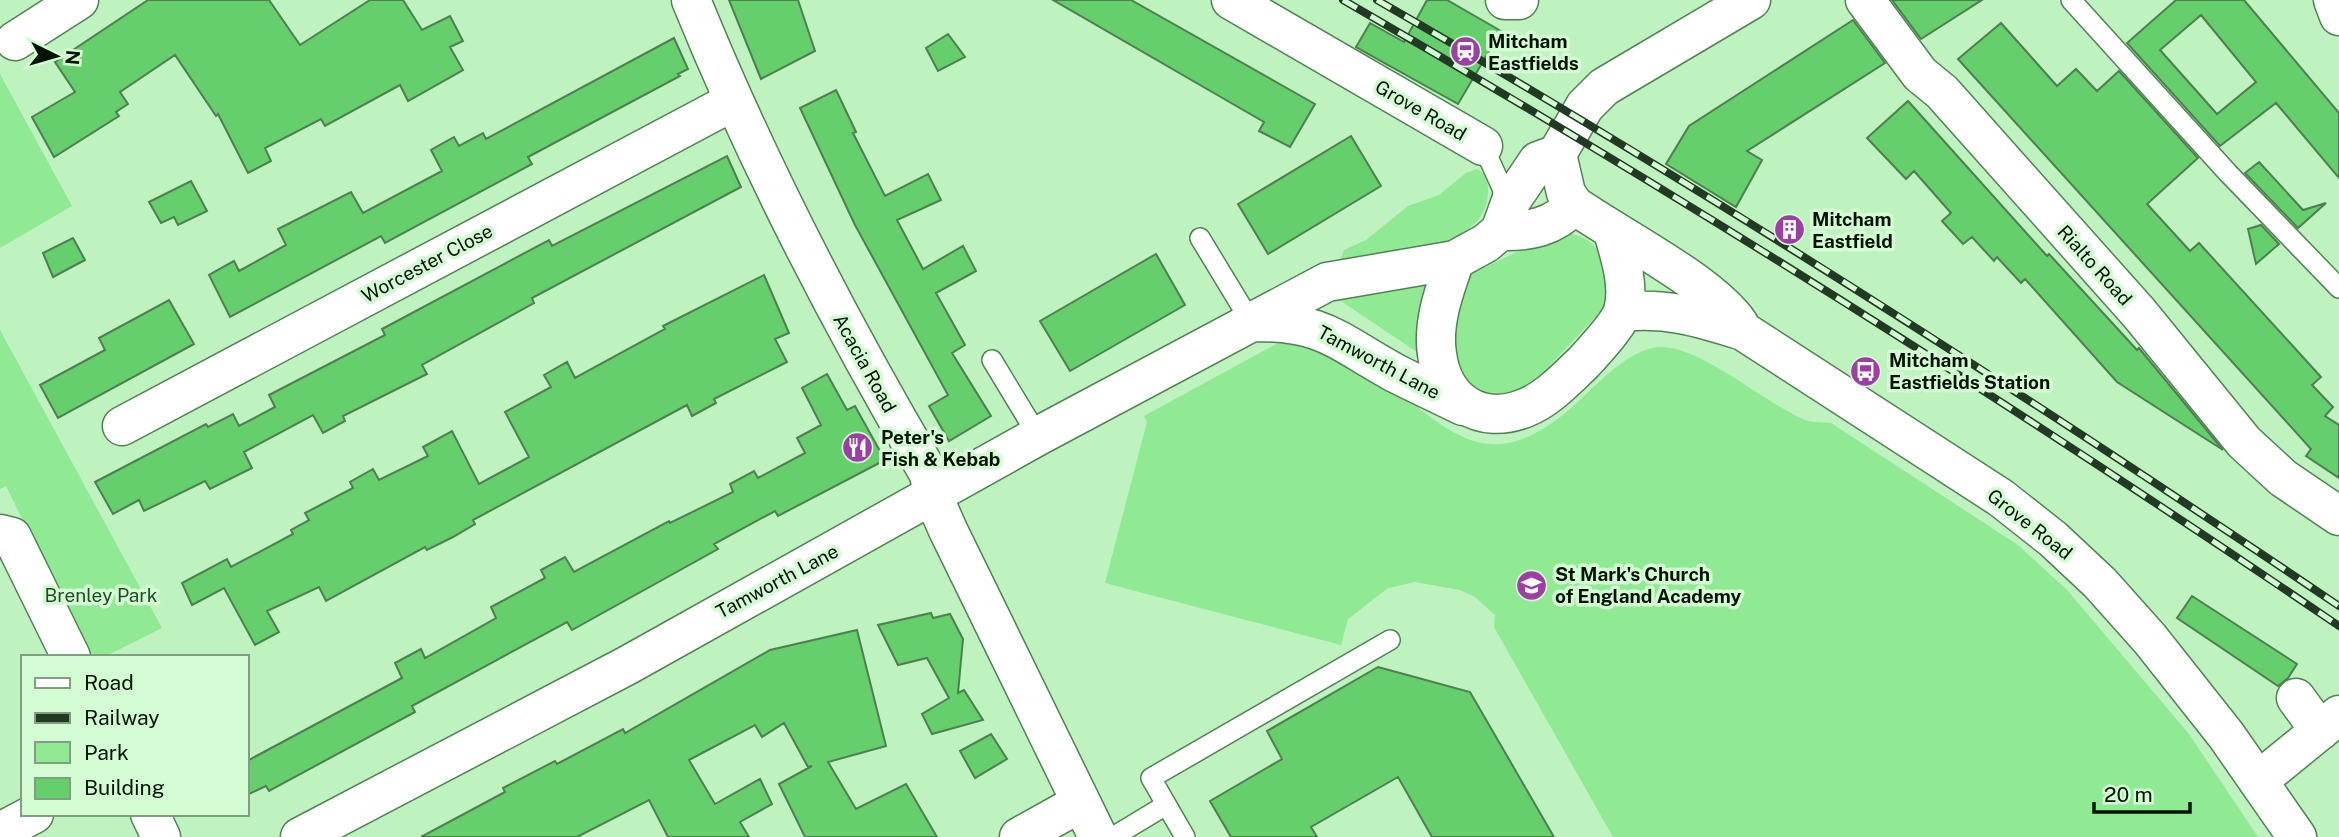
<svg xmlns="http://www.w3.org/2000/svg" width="2339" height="837" viewBox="0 0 2339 837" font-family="'Public Sans',sans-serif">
<rect width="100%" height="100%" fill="#bef2bf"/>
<!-- green -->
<path fill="#90e993" d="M0 74 72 206 0 248Z
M1477 169C1487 174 1488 182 1488 192 1487 253 1382 253 1340 260L1344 250 1366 240 1408 206 1439 195 1466 173Z
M1558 232C1592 235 1603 248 1606 281 1607 292 1608 299 1603 309L1532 384 1508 394 1485 392 1465 381 1455 371 1447 327 1467 276Z
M1427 281 1420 354 1335 297Z
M0 330 162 628 104 657H90L6 486 0 489Z
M1300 339C1329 355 1360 370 1389 387 1414 402 1436 425 1463 437 1509 458 1549 429 1581 399 1601 380 1631 349 1659 347 1698 344 1768 405 1805 420 1812 423 1823 422 1831 423L2018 545 2067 590 2189 734 2258 837H1613L1494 627 1495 615 1475 597 1460 590 1415 582 1388 588 1348 619 1341 645 1105 583 1147 422 1144 416 1278 343Z"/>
<!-- building -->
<path fill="#64cf6b" stroke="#4f7e51" stroke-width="2" fill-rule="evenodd" d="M148 0H269L300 45 370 0H403L422 30 450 16 463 41 450 47 463 70 408 101 400 85 325 126 321 119 265 148 271 161 248 173 218 114 216 116 175 55 120 92 128 104 116 112 119 116 54 157 32 117 75 92 55 62Z
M729 0H798L815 51 761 79Z
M1053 0H1131L1315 104 1290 147 1259 131 1264 122Z
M1427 0H1447L1501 31 1458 104 1356 47 1370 23 1404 42Z
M1892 0H1982L1921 39Z
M2176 0H2244L2339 113V178L2276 103 2220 146 2127 43ZM2201 15 2256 82 2217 114 2160 50Z
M1853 20 1885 63 1747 151 1762 160 1736 207 1666 164 1689 126Z
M2001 23 2057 86 2076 69 2097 91 2119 71 2198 158 2147 204 2190 251 2199 243 2321 377 2312 385 2333 407 2325 416 2339 425V478L2306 456 2311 449 1958 59Z
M948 34 965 57 938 71 926 48Z
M674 38 688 69 678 74 680 76 528 157 532 164 385 243 381 236 230 317 209 275 234 261 239 271 286 245 278 229 351 192 363 213 442 171 431 150 454 137 459 146 483 133 486 139Z
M836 90 856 132 853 133 885 196 928 174 941 200 897 220 923 269 963 246 976 271 936 293 965 345 952 353 991 416 949 441 929 406 948 395 855 225 800 108Z
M1908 101 2047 256 2049 254 2137 350 2139 348 2223 450 2117 382 2025 279 2021 283 1997 257 1994 261 1972 237 1963 244 1942 221 1951 213 1914 171 1906 179 1867 138Z
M1351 136 1381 186 1268 254 1238 204Z
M727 156 741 187 532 298 534 303 422 365 427 374 343 416 345 421 323 433 313 415 244 452 252 468 210 489 205 481 144 511 139 500 113 514 95 482 206 424 208 427 233 414 239 426 275 407 269 395 385 335 382 329 549 240 552 246Z
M2259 162 2303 210 2326 203 2298 228 2245 173Z
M191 181 207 211 178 225 174 217 161 223 149 202Z
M2261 225 2279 244 2256 264 2248 229Z
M73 238 85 260 53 277 43 253Z
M1156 254 1185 305 1070 371 1040 321Z
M764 275 789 333 775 339 787 362 714 399 716 403 692 416 687 405 473 520 475 524 453 537 427 550 425 547 326 601 319 587 267 611 279 632 255 645 224 588 192 605 182 583 227 559 231 567 293 534 291 530 309 520 305 513 353 488 350 482 373 469 379 480 428 456 423 447 452 431 479 484 529 457 505 412 551 387 544 375 567 362 575 378 665 329 663 326Z
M169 300 194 344 58 418 40 385 105 350 99 338Z
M827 374 847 410 855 406 885 460 778 516 775 511 714 544 718 549 572 630 567 622 412 706 415 712 269 791 266 786 247 795V761L402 678 395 663 421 649 425 658 496 618 491 607 545 578 541 570 565 557 574 572 669 521 670 523 733 492 730 484 754 471 758 478 805 453 797 438 821 425 802 388Z
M2192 596 2297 664 2288 678 2278 686 2177 618Z
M931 613 933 618 950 614 963 639 958 693 964 690 983 720 932 734 922 714 949 698 927 658 898 665 878 625Z
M857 630 886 746 828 762 856 809 906 784 937 837H805L779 784 812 766 808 767 784 723 762 737 755 725 689 760 715 804 760 779 772 804 740 822 749 837H668L649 800 577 837H421L505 792 503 788 555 761 557 764 623 729 625 733 770 650Z
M1378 667 1470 692 1554 837H1432L1398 777 1311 827 1317 837H1231L1210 801 1282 759 1267 731Z
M991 734 1007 759 975 778 960 751Z"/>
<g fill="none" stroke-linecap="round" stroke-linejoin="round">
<defs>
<path id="service" d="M2071 0 2228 173 2339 288
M1483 146 1503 190 1502 207
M1200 238 1251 322
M992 360 1038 436
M1113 837 1166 805
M1185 837 1151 778 1390 640"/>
<path id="minor" d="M691 0C758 165 839 321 929 474L933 496 948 530 1098 837
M1231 0 1483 146
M1505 0H1519
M1865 0 1920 74 1942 92 2139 313 2244 442 2283 478 2339 516
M2333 0 2339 16
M15 41 79 0
M122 426 732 102
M0 534 12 537 71 657
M2296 698 2320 731
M2258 781 2339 715
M150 814 161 837
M0 832 34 814
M1019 837 1080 803"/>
<path id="tertiary" d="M1500 231 1511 201 1538 161 1557 154
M1455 260C1445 289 1432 322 1437 354 1443 401 1480 426 1525 408 1548 399 1567 378 1584 362 1594 351 1619 324 1623 311 1630 286 1620 256 1613 232
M1623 312C1668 307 1701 318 1743 331L2001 498 2053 539 2100 583 2150 639 2226 735 2297 837
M1251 322C1324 321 1335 340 1395 373 1417 384 1440 395 1463 406
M1739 324C1710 282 1618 236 1574 205L1566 193 1557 154 1585 106 1604 87 1751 0
M300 837 628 665 1038 436 1327 282 1455 260 1486 243 1500 231C1529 232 1554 227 1574 205"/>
</defs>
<!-- service casing -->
<use href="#service" stroke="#528254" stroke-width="22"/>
<!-- minor casing -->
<use href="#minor" stroke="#528254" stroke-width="41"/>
<!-- tertiary casing -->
<use href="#tertiary" stroke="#528254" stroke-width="41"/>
<!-- service -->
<use href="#service" stroke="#fff" stroke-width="19"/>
<!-- minor -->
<use href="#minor" stroke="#fff" stroke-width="38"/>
<!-- tertiary -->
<use href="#tertiary" stroke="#fff" stroke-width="38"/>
<defs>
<path id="rail" d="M1343 0C1683 196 2015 406 2339 626
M1377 0C1706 189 2025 394 2339 606"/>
</defs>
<!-- rail casing -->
<use href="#rail" stroke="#223924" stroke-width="8"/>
<!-- rail -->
<use href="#rail" stroke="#d3fcd3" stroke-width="5" stroke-dasharray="16" stroke-linecap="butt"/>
</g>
<!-- icons -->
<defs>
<symbol id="station-disc" viewBox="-11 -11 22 22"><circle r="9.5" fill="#9e3da5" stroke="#d3fcd3"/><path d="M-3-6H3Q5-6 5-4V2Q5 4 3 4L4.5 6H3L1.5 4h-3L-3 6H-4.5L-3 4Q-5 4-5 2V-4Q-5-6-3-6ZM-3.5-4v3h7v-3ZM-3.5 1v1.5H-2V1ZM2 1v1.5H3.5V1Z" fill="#fff"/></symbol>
<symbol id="building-disc" viewBox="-11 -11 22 22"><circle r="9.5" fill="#9e3da5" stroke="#d3fcd3"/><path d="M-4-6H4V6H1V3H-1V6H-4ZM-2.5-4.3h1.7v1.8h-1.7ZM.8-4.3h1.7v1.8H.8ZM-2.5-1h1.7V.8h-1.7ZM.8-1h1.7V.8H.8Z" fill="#fff"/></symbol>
<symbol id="bus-disc" viewBox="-11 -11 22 22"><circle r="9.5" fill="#9e3da5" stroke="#d3fcd3"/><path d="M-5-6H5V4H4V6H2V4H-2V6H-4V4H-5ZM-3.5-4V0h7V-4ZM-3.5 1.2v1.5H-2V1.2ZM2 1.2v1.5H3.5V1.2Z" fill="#fff"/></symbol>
<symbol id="restaurant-disc" viewBox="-11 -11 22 22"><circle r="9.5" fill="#9e3da5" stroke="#d3fcd3"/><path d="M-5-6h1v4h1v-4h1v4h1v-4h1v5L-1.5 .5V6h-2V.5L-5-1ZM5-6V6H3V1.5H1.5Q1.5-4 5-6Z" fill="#fff"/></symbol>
<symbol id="school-disc" viewBox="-11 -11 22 22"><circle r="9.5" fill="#9e3da5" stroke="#d3fcd3"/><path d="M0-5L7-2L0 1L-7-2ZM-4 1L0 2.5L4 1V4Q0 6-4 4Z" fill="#fff"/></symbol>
</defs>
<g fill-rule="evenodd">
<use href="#station-disc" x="1448" y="34" width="35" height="35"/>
<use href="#building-disc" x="1772" y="212" width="35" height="35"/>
<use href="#bus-disc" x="1848" y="354" width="35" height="35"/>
<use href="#restaurant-disc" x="840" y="430" width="35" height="35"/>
<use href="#school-disc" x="1514" y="568" width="35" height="35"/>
</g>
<g text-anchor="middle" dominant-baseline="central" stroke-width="7" stroke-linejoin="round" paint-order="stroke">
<!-- poi labels -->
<g font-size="19" font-weight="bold" fill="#021304" stroke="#d3fcd3" text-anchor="start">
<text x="1488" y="41">Mitcham<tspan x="1488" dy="22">Eastfields</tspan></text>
<text x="1812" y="219">Mitcham<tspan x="1812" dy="22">Eastfield</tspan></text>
<text x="1889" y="360">Mitcham<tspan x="1889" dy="22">Eastfields Station</tspan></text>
<text x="881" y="437">Peter's<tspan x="881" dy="22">Fish &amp; Kebab</tspan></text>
<text x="1555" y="574">St Mark's Church<tspan x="1555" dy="22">of England Academy</tspan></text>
</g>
<!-- street labels -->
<g font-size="19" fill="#021304" stroke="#d3fcd3">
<text transform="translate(1421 110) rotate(30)">Grove Road</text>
<text transform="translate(427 263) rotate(-28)">Worcester Close</text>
<text transform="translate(2095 265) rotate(48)">Rialto Road</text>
<text transform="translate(1379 362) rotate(28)">Tamworth Lane</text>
<text transform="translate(865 363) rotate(61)">Acacia Road</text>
<text transform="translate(2030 524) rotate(38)">Grove Road</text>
<text transform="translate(777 581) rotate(-28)">Tamworth Lane</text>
</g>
<!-- park labels -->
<g font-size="19" fill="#224c25" stroke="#d3fcd3">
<text x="101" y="595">Brenley Park</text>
</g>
</g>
<!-- legend -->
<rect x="21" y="655" width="228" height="161" fill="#d3fcd3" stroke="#7f9f80" stroke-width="2"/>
<rect x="35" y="678" width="35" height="10" fill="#ffffff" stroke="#7f9f80" stroke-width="2"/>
<text x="84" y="690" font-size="21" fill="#021304">Road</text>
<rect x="35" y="713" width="35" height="10" fill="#223924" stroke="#7f9f80" stroke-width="2"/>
<text x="84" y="725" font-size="21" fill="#021304">Railway</text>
<rect x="35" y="742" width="35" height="21" fill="#90e993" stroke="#7f9f80" stroke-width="2"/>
<text x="84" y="760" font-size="21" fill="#021304">Park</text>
<rect x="35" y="778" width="35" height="21" fill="#64cf6b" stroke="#7f9f80" stroke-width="2"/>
<text x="84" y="795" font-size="21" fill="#021304">Building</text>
<!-- north arrow -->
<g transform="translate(56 56) rotate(95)" stroke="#d3fcd3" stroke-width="5" paint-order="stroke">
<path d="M0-5L12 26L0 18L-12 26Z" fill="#021304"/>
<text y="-10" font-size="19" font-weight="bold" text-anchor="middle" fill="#021304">N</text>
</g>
<!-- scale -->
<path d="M2094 802v10h96v-10" fill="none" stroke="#021304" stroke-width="3.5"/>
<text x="2104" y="802" font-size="21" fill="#021304" stroke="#d3fcd3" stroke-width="5" paint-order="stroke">20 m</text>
</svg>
